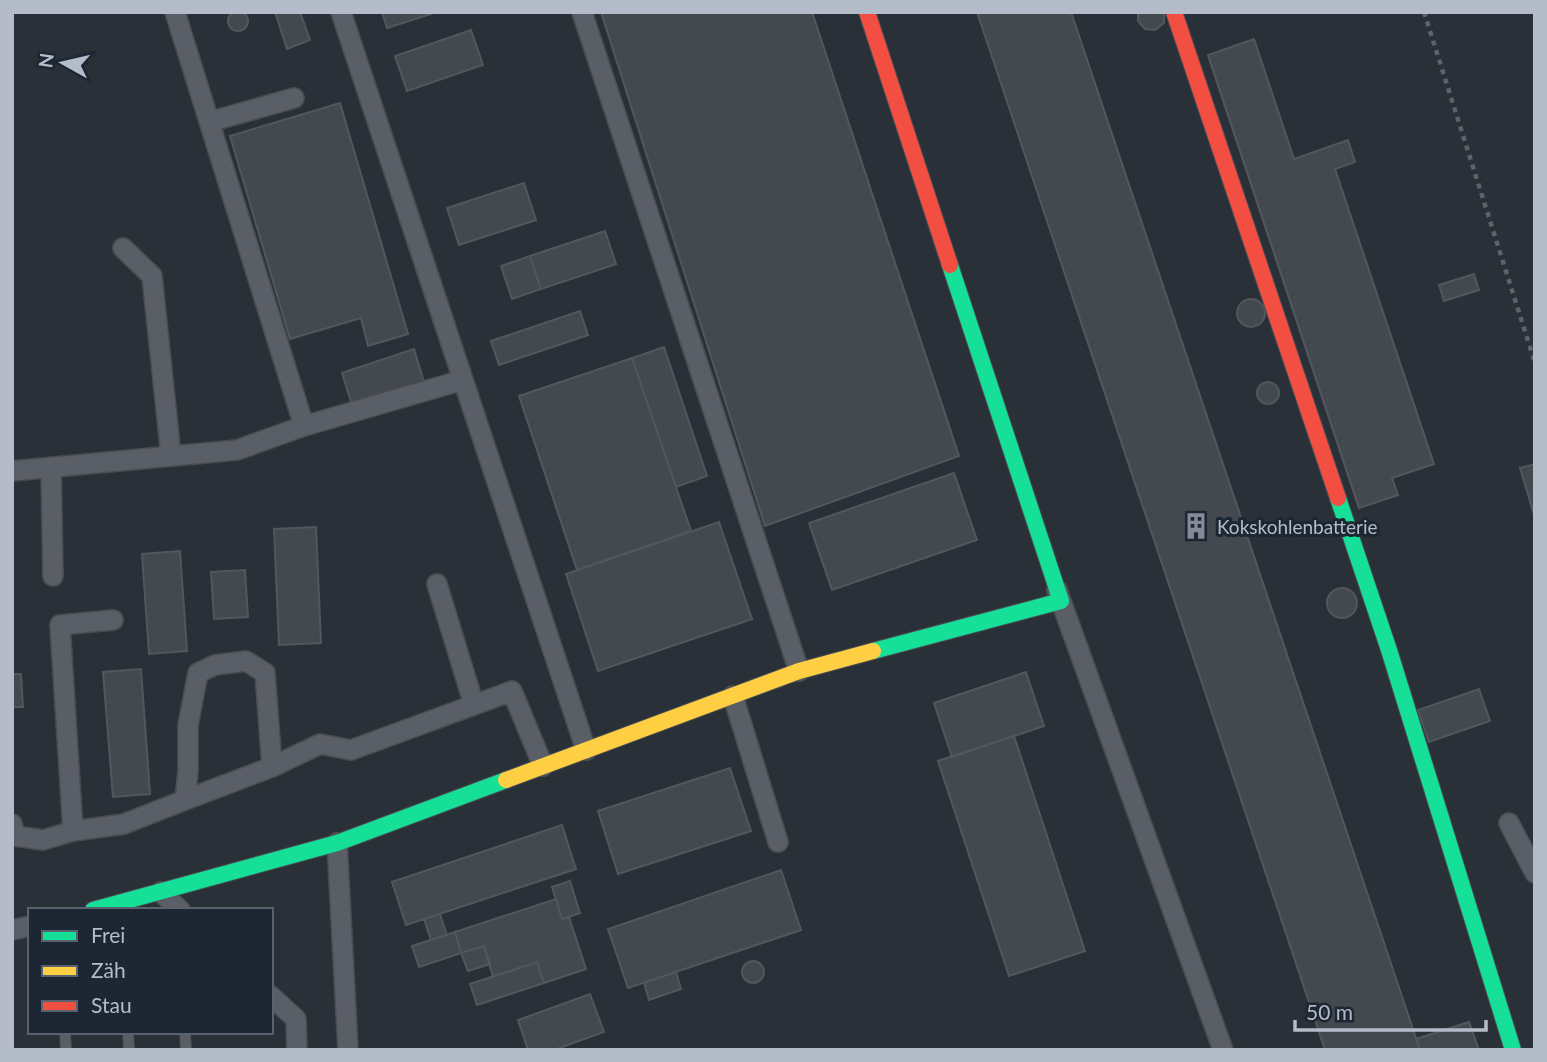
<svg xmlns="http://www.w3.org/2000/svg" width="1547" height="1062" viewBox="0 0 1547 1062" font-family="Lato,sans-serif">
<rect width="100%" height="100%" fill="#2a3038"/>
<!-- building -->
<path fill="#444950" stroke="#52575f" stroke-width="2" d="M228 21a10 10 0 1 1 20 0a10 10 0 1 1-20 0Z
M275 12H300L310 40 287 49Z
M382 12H437L387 28Z
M601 12H812L959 456 765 526Z
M977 12H1071L1420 1050H1325Z
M1138 12H1164V23L1155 30 1145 29 1138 21Z
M471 30 483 65 407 91 395 56Z
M1254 39 1294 159 1348 140 1355 162 1335 169 1434 464 1392 478 1398 495 1359 508 1208 55Z
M340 103 408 334 368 346 361 318 290 339 230 136Z
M524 183 536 220 459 245 447 208Z
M605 231 616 264 541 289 530 256Z
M530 256 541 289 512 299 501 266Z
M1474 274 1479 290 1444 301 1439 285Z
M1237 313a14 14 0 1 1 28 0a14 14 0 1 1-28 0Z
M580 311 588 335 499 365 491 341Z
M664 347 707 476 676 487 632 358Z
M414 349 424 382 352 405 342 373Z
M632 358 691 531 577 570 519 396Z
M1257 393a11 11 0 1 1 22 0a11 11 0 1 1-22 0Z
M1535 464V518L1520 468Z
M954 473 977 540 832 590 809 523Z
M719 522 752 619 598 671 566 574Z
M316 527 321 643 279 645 274 529Z
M180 551 187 651 149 654 142 554Z
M245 570 248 617 214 619 211 572Z
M1327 603a15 15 0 1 1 30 0a15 15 0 1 1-30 0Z
M141 669 150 794 113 797 103 672Z
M1026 672 1044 726 952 757 934 703Z
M12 674H21L23 707H12Z
M1479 689 1490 721 1429 742 1418 710Z
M1014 736 1085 951 1009 976 938 761Z
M730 768 751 831 618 874 598 811Z
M562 825 576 869 406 925 392 882Z
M781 870 801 930 628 988 608 929Z
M570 881 580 913 562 919 552 887Z
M556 899 562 919 569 917 586 969 544 983 537 962 493 977 484 946 461 953 455 932Z
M440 914 447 935 431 940 424 919Z
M455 932 461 953 419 967 412 946Z
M484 946 490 964 468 971 461 953Z
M742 972a11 11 0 1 1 22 0a11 11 0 1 1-22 0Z
M537 962 544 983 477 1005 470 984Z
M676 972 681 989 649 1000 644 983Z
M590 994 604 1032 554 1050H528L518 1020Z
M1469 1022 1479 1050H1420L1416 1039Z"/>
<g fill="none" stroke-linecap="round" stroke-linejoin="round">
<defs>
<path id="lane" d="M65 1032 66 1050
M128 1032 129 1050
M185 1032 186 1050"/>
<path id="street" d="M175 12 304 426 463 380
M341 12 586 750
M582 12 799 671
M209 122 294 98
M123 248 152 276 171 456
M51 467 53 576
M12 471 237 450 304 426
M437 584 474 705
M1057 590 1223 1050
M733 696 778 842
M272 767 320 744 351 750 512 691 543 766
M1509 823 1535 873
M12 824 15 836 43 840 73 831 60 625 113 620
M73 831 124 824 185 800 188 771V725L198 673 215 665 246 661 265 673 272 767 185 800
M337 843 348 1050
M161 892 180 910
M12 930 30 926
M271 996 296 1019 297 1050"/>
<path id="fast" d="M1338 498 1389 650 1513 1050
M873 651 1061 601 950 265
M93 910 337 843 506 780"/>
<path id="slow" d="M506 780 799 671 873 651"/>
<path id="jam" d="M867 12 950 265
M1174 12 1338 498"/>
</defs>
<!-- lane casing -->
<use href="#lane" stroke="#484c53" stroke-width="12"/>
<!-- street casing -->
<use href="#street" stroke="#484c53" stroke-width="22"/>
<!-- fast casing -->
<use href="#fast" stroke="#484c53" stroke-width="18"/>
<!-- slow casing -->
<use href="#slow" stroke="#484c53" stroke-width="18"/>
<!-- jam casing -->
<use href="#jam" stroke="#484c53" stroke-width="18"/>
<!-- path -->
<path stroke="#5d636a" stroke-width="4.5" stroke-dasharray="5 5" stroke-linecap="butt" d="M1424 12 1535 363"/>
<!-- lane -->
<use href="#lane" stroke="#5a5e66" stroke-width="10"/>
<!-- street -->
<use href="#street" stroke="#5a5e66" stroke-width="19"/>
<!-- fast -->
<use href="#fast" stroke="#16e098" stroke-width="16"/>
<!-- slow -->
<use href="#slow" stroke="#ffcf43" stroke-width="16"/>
<!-- jam -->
<use href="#jam" stroke="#f24e42" stroke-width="16"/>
</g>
<!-- icons -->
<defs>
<symbol id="building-bare" viewBox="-9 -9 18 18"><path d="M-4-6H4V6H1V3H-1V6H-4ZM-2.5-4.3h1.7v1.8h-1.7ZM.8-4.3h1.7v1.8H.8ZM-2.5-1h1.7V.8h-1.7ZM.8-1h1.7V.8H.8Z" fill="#848b96" stroke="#1d2633" stroke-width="2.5" paint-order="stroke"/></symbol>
</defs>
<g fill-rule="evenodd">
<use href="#building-bare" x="1177" y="507" width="38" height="38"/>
</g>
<g text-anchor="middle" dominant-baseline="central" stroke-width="6" stroke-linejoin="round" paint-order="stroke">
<!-- poi labels -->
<g font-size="19" fill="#b4bcc9" stroke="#1d2633" text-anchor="start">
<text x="1217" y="526">Kokskohlenbatterie</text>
</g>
</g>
<!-- border -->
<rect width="1547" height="1062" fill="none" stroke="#b4bcc9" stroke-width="28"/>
<!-- legend -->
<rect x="28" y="908" width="245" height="126" fill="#1d2633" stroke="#59626f" stroke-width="2"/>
<rect x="42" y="931" width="35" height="10" fill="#16e098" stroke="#59626f" stroke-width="2"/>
<text x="91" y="943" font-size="21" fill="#b4bcc9">Frei</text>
<rect x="42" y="966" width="35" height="10" fill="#ffcf43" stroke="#59626f" stroke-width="2"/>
<text x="91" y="978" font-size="21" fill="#b4bcc9">Zäh</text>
<rect x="42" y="1001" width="35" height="10" fill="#f24e42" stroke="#59626f" stroke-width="2"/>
<text x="91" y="1013" font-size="21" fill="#b4bcc9">Stau</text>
<!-- north arrow -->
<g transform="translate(63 63) rotate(278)" stroke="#1d2633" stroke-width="5" paint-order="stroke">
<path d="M0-5L12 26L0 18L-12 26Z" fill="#b4bcc9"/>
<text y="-10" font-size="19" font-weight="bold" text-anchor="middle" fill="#b4bcc9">N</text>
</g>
<!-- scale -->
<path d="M1295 1020v10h191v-10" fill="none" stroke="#b4bcc9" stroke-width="3.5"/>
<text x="1306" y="1020" font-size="21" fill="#b4bcc9" stroke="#1d2633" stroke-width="5" paint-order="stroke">50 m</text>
</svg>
